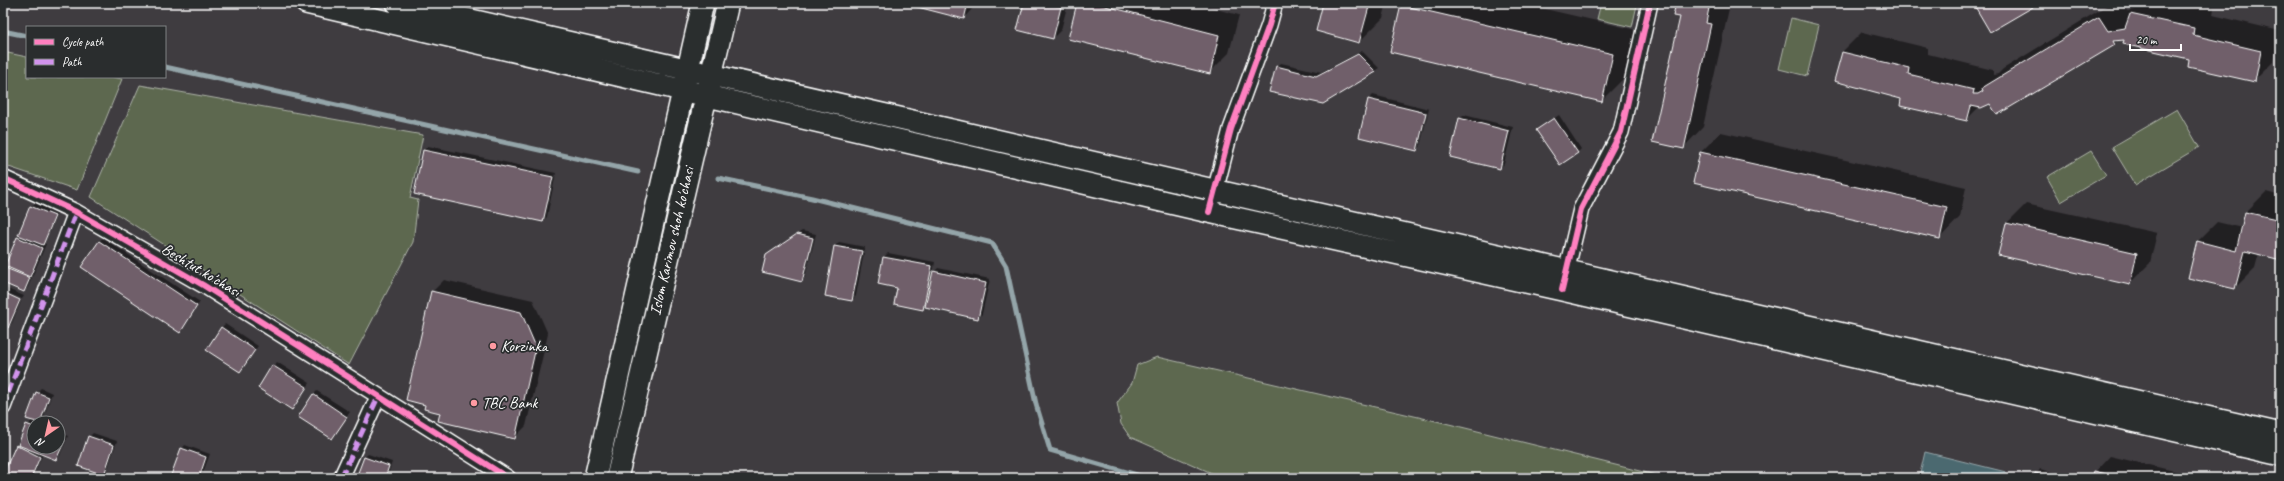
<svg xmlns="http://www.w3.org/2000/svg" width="2284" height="481" viewBox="0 0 2284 481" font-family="Caveat,sans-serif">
<rect width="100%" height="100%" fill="#3f3c40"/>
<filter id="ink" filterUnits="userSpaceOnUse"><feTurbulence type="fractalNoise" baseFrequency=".025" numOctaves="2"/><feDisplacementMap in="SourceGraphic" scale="8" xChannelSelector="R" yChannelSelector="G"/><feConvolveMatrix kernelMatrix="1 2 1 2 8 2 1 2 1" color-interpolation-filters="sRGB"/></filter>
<g filter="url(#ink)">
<!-- green -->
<path fill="#5d6850" stroke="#aeb4a8" d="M1601 3 1637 5 1632 27 1597 19Z
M1791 18 1819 25 1807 76 1779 69Z
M3 52 27 57V77H112L122 79 77 190 3 165Z
M140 85 423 135 410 198 418 200 413 242 349 365 91 197Z
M2177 109 2199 147 2135 185 2112 147Z
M2091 151 2106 175 2061 202 2047 177Z
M1157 357 1449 424 1668 478H1223L1130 437 1121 424 1117 403 1132 383 1137 365Z"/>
<!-- water -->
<path fill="#4c6970" stroke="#94a5a9" d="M1925 452 2006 472 2005 478H1919Z"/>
<!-- shadow -->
<path fill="#0007" d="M906 3H973L972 9 964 18Z
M1025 3H1068L1061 30 1053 38Z
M1078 3H1192L1239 15 1229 53 1209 73Z
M1324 3H1387L1383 18 1359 42Z
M1404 3H1519L1636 30 1625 77 1601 101 1391 52Z
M1677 3 1730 4 1703 127 1683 148 1681 16Z
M1802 3H1813L1810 6Z
M1975 3H2036L2033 6Z
M2089 3H2098L2091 7Z
M2111 3H2122L2128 11 2134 10 2142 3H2191L2214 8 2213 15 2280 31 2274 61 2254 81 2190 58 2125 39H2119L2114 44 1979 107 1967 119 1903 99 1842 52 1862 32 1928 48V54L1993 70V75L1998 74 2003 69Z
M1362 51 1379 68 1323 103 1277 67 1281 63 1321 72Z
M1373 95 1429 109 1420 146 1416 150 1360 136 1369 99Z
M1464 115 1513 127 1504 164 1500 168 1460 119Z
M1559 115 1581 149 1578 152 1541 127Z
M1721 132 1966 187 1960 217 1940 238 1701 152Z
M428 146 556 173 547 217 543 221 415 194 424 150Z
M2266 192 2281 196V259L2259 253 2255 268 2235 288 2197 242 2217 222 2242 228 2246 212Z
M35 203 58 212 44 243 46 244 28 287 24 291 3 282V264L8 263 31 207Z
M2026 204 2157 233 2150 263 2130 283 2006 224Z
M802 231 816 234 805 277 802 281 771 252Z
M103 238 200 302 180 331 99 241Z
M839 242 865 247 856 296 852 300 826 295 835 246Z
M888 253 935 262 933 273 938 268 990 279 982 314 978 318 925 306 923 308 899 287 884 257Z
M444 280 533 300 548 334 526 426 514 438 441 412 432 292Z
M3 287 24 296 22 299 3 291Z
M3 293 21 301 12 323 8 327 3 325Z
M225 324 258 346 240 371 221 328Z
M3 332 7 334 3 344Z
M277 362 310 383 292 409 259 387Z
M41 388 52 393 43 419 39 423H34V447H58V432L68 436 60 455 56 459 43 454 32 478H14L16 446 32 420 28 419 37 392Z
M317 391 350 412 332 438 313 395Z
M93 433 117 441 107 470 103 474 89 437Z
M185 445 210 454 201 478H171L182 449Z
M368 454 392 462 387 478H357L364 458Z
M2110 456 2204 478H2093L2095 472Z
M2040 469 2075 478H2035Z
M78 474 89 478H75Z
M461 475 465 478H458Z"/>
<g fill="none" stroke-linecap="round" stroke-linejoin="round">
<!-- stream -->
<path stroke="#94a5a9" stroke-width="5" d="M3 31 27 36
M165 67 638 172
M718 178 812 198 992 243 1006 266 1036 404 1050 450 1147 478"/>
</g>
<!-- building -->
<path fill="#705f6a" stroke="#fff" d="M902 3H968L964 19Z
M1024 3H1044L1061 7 1053 39 1017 30Z
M1077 3H1094L1219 35 1210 74 1068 39Z
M1323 3H1370L1359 43 1316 31Z
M1676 3H1710L1706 23 1711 24 1684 149 1652 142 1680 17 1673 16Z
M1973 3H2031L2033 7 1990 32Z
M1401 5 1613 54 1602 102 1390 52Z
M2130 14 2194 28 2193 35 2261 51 2255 82 2188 67 2189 59 2123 44 2124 40 2113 41 2115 45 1997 115 1990 104 1981 108 1971 106 1967 121 1900 106 1901 99 1834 81 1842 52 1909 68 1908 74 1974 90 1973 94H1978L1983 91 1982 88 2099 17 2108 31 2125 28Z
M1358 54 1376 72 1323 104 1269 92 1276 66 1316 76Z
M1368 99 1426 113 1417 151 1359 137Z
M1459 118 1509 131 1500 169 1450 157Z
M1554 118 1578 153 1560 165 1536 130Z
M423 150 553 177 543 222 414 194Z
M1700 152 1947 207 1940 239 1693 183Z
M30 206 55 216 43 245 18 235Z
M2245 212 2281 220V260L2245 251 2235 289 2188 278 2197 241 2236 251Z
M2006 223 2137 253 2130 285 1998 255Z
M797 234 813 238 802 282 762 272 766 255Z
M17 237 42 248 30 277 5 266Z
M99 241 197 306 180 333 81 267Z
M834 246 862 251 852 301 825 296Z
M883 257 932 266 923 310 894 304 897 288 878 284Z
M3 267 30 278 24 292 3 283Z
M933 271 986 283 978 319 925 307Z
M431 291 521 312 536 347 515 439 438 421 440 413 424 409 425 405 406 400Z
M3 292 20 300 8 328 3 326Z
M221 327 255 350 240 372 206 350Z
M272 365 307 387 292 410 258 388Z
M36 392 49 397 40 423 26 419Z
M313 394 347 417 332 439 298 417Z
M26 424 34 427V447H58V437L65 440 56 460 18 445Z
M88 436 114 445 104 475 78 466Z
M16 445 40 457 31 478H12L3 474Z
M181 448 206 457 199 478H170Z
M364 457 389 466 385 478H356Z
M2094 471 2124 478H2092Z
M2035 473 2056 478H2034Z"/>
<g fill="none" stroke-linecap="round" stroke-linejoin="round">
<defs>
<path id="minor" d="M3 178 76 212 203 285 508 478
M1213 199 1231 129 1269 25 1275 3
M1564 281 1581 209 1621 132 1650 3
M3 407 76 212
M341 478 378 397"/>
<path id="secondary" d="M306 3 1209 212 1562 290 2281 455
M397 3C1024 149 1653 290 2281 434
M595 478 703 3
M617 478 728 3"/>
</defs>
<!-- minor casing -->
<use href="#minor" stroke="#fff" stroke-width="18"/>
<!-- secondary casing -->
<use href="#secondary" stroke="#fff" stroke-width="24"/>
<!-- minor -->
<use href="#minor" stroke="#2a2d2e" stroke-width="15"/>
<!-- secondary -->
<use href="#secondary" stroke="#2a2d2e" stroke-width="21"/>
<!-- quiet -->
<path stroke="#d193ec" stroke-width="5" stroke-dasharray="10 5" stroke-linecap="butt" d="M3 407 76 212
M341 478 378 397"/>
<defs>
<path id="cycleway" d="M3 178 76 212 203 285 508 478
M1209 212 1231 129 1269 25 1275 3
M1562 290 1581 209 1621 132 1650 3"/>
</defs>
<!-- cycleway casing -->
<use href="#cycleway" stroke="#2a2d2e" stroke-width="8"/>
<!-- cycleway -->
<use href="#cycleway" stroke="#ff80c0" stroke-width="6"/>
</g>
</g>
<!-- markers -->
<g fill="#ff9aa2" stroke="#2a2d2e" stroke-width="1.5">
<circle cx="493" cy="346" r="4"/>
<circle cx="474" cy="403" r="4"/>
</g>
<g text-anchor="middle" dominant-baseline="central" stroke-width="3.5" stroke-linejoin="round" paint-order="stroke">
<!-- street labels -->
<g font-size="16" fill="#fff" stroke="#2a2d2e">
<text transform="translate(672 241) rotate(-77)">Islom Karimov shoh ko'chasi</text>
<text transform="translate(201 270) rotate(31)">Beshtut ko'chasi</text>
</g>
<!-- poi labels -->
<g font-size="16" fill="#fff" stroke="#2a2d2e" text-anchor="start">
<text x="501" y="346">Korzinka</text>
<text x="482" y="403">TBC Bank</text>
</g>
</g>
<!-- margin -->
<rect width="2284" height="481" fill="none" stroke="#2a2d2e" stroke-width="16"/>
<rect x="8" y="8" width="2268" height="465" fill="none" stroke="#fff" stroke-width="1.5" filter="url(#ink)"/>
<!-- legend -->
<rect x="26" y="26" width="140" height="52" fill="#2a2d2e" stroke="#7f8182"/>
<rect x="34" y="39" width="20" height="6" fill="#ff80c0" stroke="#7f8182"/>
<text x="62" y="46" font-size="12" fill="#ffffff">Cycle path</text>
<rect x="34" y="59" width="20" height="6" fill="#d193ec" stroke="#7f8182"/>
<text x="62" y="66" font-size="12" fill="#ffffff">Path</text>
<!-- north arrow -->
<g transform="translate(46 435) rotate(214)"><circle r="19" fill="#2a2d2e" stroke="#7f8182"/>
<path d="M0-3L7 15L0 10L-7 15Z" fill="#ff9aa2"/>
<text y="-6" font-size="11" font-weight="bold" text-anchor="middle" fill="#ffffff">N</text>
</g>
<!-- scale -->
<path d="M2130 44v6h51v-6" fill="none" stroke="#ffffff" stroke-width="2"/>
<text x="2136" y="44" font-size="12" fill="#ffffff" stroke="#2a2d2e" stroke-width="3" paint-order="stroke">20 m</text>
</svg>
